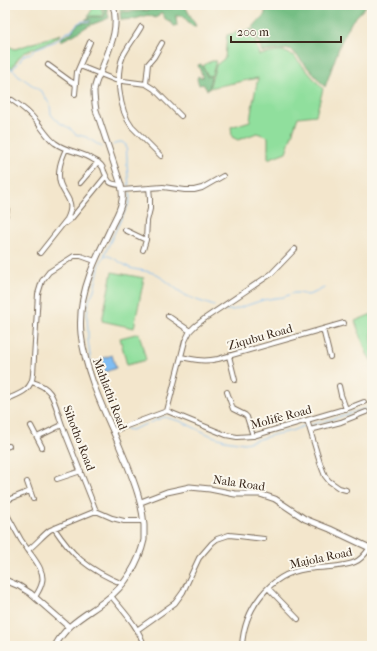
<svg xmlns="http://www.w3.org/2000/svg" width="377" height="651" viewBox="0 0 377 651" font-family="'IM FELL French Canon',serif">
<rect width="100%" height="100%" fill="#fbf7ec"/>
<filter id="ink" filterUnits="userSpaceOnUse"><feTurbulence type="fractalNoise" baseFrequency=".025" numOctaves="2"/><feDisplacementMap in="SourceGraphic" scale="8" xChannelSelector="R" yChannelSelector="G"/><feConvolveMatrix kernelMatrix="1 2 1 2 8 2 1 2 1" color-interpolation-filters="sRGB"/></filter>
<filter id="wash" filterUnits="userSpaceOnUse"><feTurbulence type="fractalNoise" baseFrequency=".012" numOctaves="4" result="noise"/><feDisplacementMap in="SourceGraphic" scale="16" xChannelSelector="R" yChannelSelector="G"/><feGaussianBlur stdDeviation="0.9" result="paint"/><feColorMatrix in="noise" values="0 0 0 0 0 0 0 0 0 0 0 0 0 0 0 0 0 1.4 0 .05"/><feComposite in="paint" operator="in"/></filter>
<g filter="url(#wash)">
<rect width="100%" height="100%" fill="#f3e6cc"/>
<!-- green -->
<path fill="#90df9d" stroke="#66845e" d="M95 5H102L101 8 103 12V16H88Z
M118 5H184L121 10Z
M252 29 259 55 283 51 294 56 323 89 316 115 298 117 286 152 268 159V137L257 133 238 140 232 137 231 127 250 121 252 107 258 78 209 88 216 65 225 58 227 35Z
M61 34C53 42 48 42 39 46 34 48 29 51 24 53 19 56 15 63 12 68L5 64V47L8 46 15 49Z
M212 61H216L212 75 208 76 203 66 207 63Z
M112 272 144 278 134 328 102 321Z
M372 314V362L367 354 355 321Z
M139 333 146 360 127 365 120 338Z"/>
<!-- forest -->
<path fill="#74be84" stroke="#587451" d="M106 5 109 18 88 26 75 34 61 41 60 39 66 35 71 33 76 26 80 23 91 22 90 20H85C90 15 97 17 104 17L105 12 102 6Z
M265 5H367L352 21 341 42 325 87 291 49 262 52 253 27 265 14Z
M185 6 196 26H192L183 16H175L176 17 177 26H174L171 22 167 21 161 12 156 18 148 15 135 19 121 20 120 12 155 10Z
M201 64 207 76H211L209 89 207 90 203 84 199 85 197 79 198 76 201 78 203 77 198 65Z"/>
<!-- water -->
<path fill="#7fbdf3" stroke="#5d7488" d="M112 355 116 368 105 372 101 359Z"/>
<g fill="none" stroke-linecap="round" stroke-linejoin="round">
<!-- stream -->
<path stroke="#7fbdf3" stroke-width="1" d="M5 66 15 71 18 75 42 92 50 105 51 114 54 118 60 123 71 129 75 134 86 137 102 147
M12 69 16 66 24 55 31 53 37 48 51 43 56 41 66 33 71 31 78 23 83 21H90
M113 145 118 142H122L126 145 127 158V166L129 186
M105 255C114 257 122 264 130 268 139 271 149 270 157 275 167 280 175 289 185 295 194 300 204 302 214 306
M222 310H233L263 300 275 298 284 297 293 293H299L308 295 314 293 324 288
M96 370 94 367 91 364 88 340V331L87 316 89 300 94 290 100 263 105 255V253C110 242 115 232 120 221 125 211 131 204 130 192
M115 418 117 425
M310 425 336 418 372 406
M126 429 131 430 164 417 180 421 212 436 225 440 244 443 249 442 276 434 291 431 306 425"/>
</g>
</g>
<g filter="url(#ink)">
<g fill="none" stroke-linecap="round" stroke-linejoin="round">
<defs>
<path id="minor" d="M141 27C136 36 128 46 123 56 115 75 119 110 132 127L161 156
M48 65 70 81 75 84
M80 66 115 80 146 84 154 89 181 116
M146 84 148 64 154 57 162 43
M75 94 77 72 90 42
M12 100C21 106 30 113 37 122 43 129 48 138 55 143 67 152 82 152 94 160 98 162 103 166 104 171 109 182 108 184 121 185
M80 183 98 162
M122 190 163 187 185 190H194L202 188 223 176
M5 196C8 203 8 209 5 217
M66 223 71 219 106 176
M125 230 146 240
M143 250 146 240 147 221 150 209V198L149 188
M40 253 67 219C76 201 65 198 60 183 57 171 61 160 66 149
M168 316 190 331
M323 329 330 357
M229 356 235 380
M181 357C196 360 203 362 218 359L344 323
M32 382C39 384 46 387 50 393 56 402 58 415 62 425 73 454 85 482 96 511
M339 386 341 395 346 409
M5 392 8 399
M227 392 233 409 245 415 247 417 253 436
M5 400C19 394 32 391 33 374L38 294 42 281 49 272 74 256H81L95 261
M167 411 185 341 190 331 195 326 204 319 271 274 295 249
M307 420 320 463 325 476 329 481 339 488 346 490
M31 426 42 447
M310 430 341 422 366 412
M113 431 167 411 226 435 237 437 253 436 351 407 364 402
M37 437 62 425
M5 447 9 446
M57 479 81 471
M27 482 33 499
M5 501 30 491
M5 511 21 540 28 550
M54 528C62 540 70 551 81 560 93 570 108 578 123 584
M268 588 298 619
M111 596C123 611 139 627 144 646
M35 597C38 592 41 588 42 582 45 571 34 559 28 550 36 544 42 536 50 530L96 511 112 518 124 521H143
M137 630 175 603 183 592 199 558 212 543 217 539 229 535 239 536 264 539
M242 646C244 610 269 574 306 569 320 567 342 568 355 562 363 559 367 551 372 545"/>
<path id="tertiary" d="M141 502 167 492 190 487 210 489 235 494H260L275 499 305 519 330 529 372 549
M5 580 19 586 30 593 69 627
M55 646C68 622 85 616 106 600 125 586 139 563 144 540 144 535 144 530 144 525 142 503 135 484 127 464 122 453 118 442 113 431 99 400 85 368 81 334 79 314 83 293 90 274 96 257 105 241 112 225 116 217 121 209 122 200 123 195 122 190 121 185L96 110C95 104 94 98 94 91 95 84 98 77 101 71 109 49 120 29 113 5"/>
</defs>
<!-- minor casing -->
<use href="#minor" stroke="#7b6c5b" stroke-width="6"/>
<!-- tertiary casing -->
<use href="#tertiary" stroke="#7b6c5b" stroke-width="7"/>
<!-- minor -->
<use href="#minor" stroke="#fff" stroke-width="4"/>
<!-- tertiary -->
<use href="#tertiary" stroke="#fff" stroke-width="5"/>
</g>
</g>
<g text-anchor="middle" dominant-baseline="central" stroke-width="4" stroke-linejoin="round" paint-order="stroke">
<!-- street labels -->
<g font-size="12" fill="#3b2a1e" stroke="#fbf7ec">
<text transform="translate(260 337) rotate(-16)">Ziqubu Road</text>
<text transform="translate(110 394) rotate(69)">Mahlathi Road</text>
<text transform="translate(281 417) rotate(-15)">Molife Road</text>
<text transform="translate(79 438) rotate(69)">Sihotho Road</text>
<text transform="translate(239 483) rotate(8)">Nala Road</text>
<text transform="translate(321 558) rotate(-12)">Majola Road</text>
</g>
</g>
<!-- margin -->
<rect width="377" height="651" fill="none" stroke="#fbf7ec" stroke-width="20"/>
<!-- scale -->
<path d="M231 36v6h110v-6" fill="none" stroke="#3b2a1e" stroke-width="2"/>
<text x="237" y="36" font-size="12" fill="#3b2a1e" stroke="#fbf7ec" stroke-width="3" paint-order="stroke">200 m</text>
</svg>
